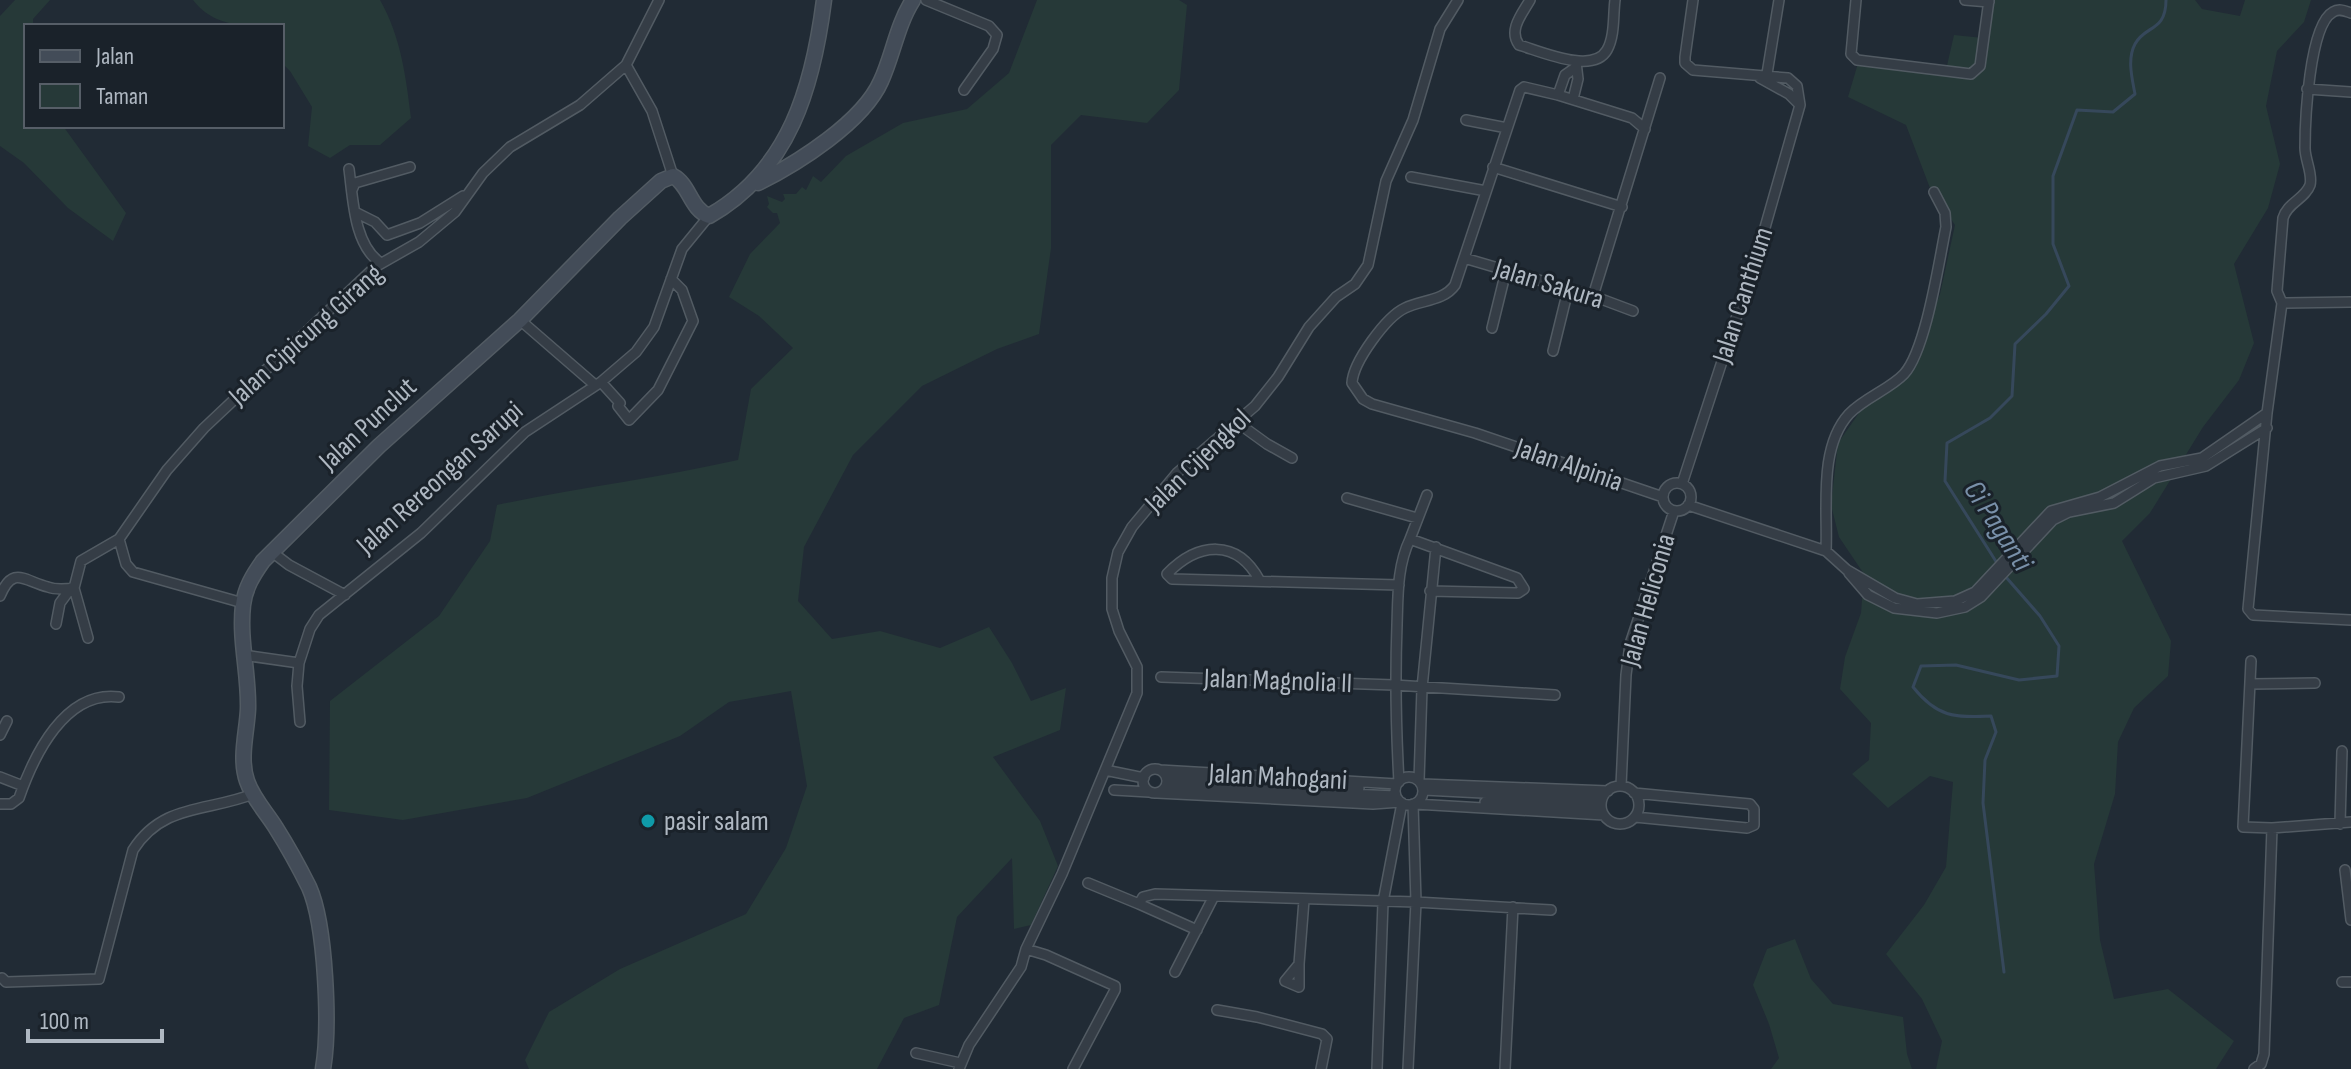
<svg xmlns="http://www.w3.org/2000/svg" width="2351" height="1069" viewBox="0 0 2351 1069" font-family="'Sofia Sans Condensed',sans-serif">
<rect width="100%" height="100%" fill="#212b35"/>
<!-- green -->
<path fill="#263938" d="M15 0H50L33 19V26H26V126H63L126 213 113 241 68 208 24 163 0 146V16Z
M193 0H380C401 37 406 77 411 118L380 145H350L330 158 308 146 312 107 290 71 282 63V26C249 26 215 29 193 0Z
M1037 0H1179L1187 5 1179 90 1147 123 1081 115 1051 145V248L1039 334 997 349 922 386 853 455 804 547 798 601 832 639 880 631 940 648 989 627 1012 663 1031 701 1066 688 1060 730 993 757 1040 821 1058 866 1031 925 1014 929 1012 858 957 917 939 1005 904 1018 877 1069H529L525 1060 549 1012 620 969 746 914 786 848 807 786 791 691 729 702 680 736 527 798 403 820 329 810 330 701 439 616 490 541 497 505C577 488 658 478 738 460L751 389 793 348 759 316 729 297 750 254 780 223 777 213H773L767 207 769 204 767 196 782 202 785 199 783 194H796L802 187 806 190 813 176 821 182 846 156 903 123 967 109 1009 73Z
M1988 0H2195L2202 9 2240 16 2245 0H2311L2304 22 2277 51 2266 106 2280 164 2268 208 2234 264 2254 343 2239 380 2203 427 2150 513 2122 541 2171 641 2168 676 2134 708 2118 742 2115 794 2094 864 2100 940 2114 999 2168 989 2234 1041 2216 1069H1936L1942 1041 1922 999 1886 954 1924 905 1946 867 1953 782 1930 776 1888 808 1852 774 1869 760 1871 723 1840 689 1845 657 1861 613 1864 574 1839 537 1831 505 1838 443 1866 403 1909 372 1940 294 1955 225 1930 188 1906 125 1848 97 1859 60 1946 70 1954 35 1983 38Z
M1795 939 1811 979 1833 1004 1903 1017 1907 1054 1912 1069H1771L1779 1058 1769 1024 1753 985 1767 949Z"/>
<g fill="none" stroke-linecap="round" stroke-linejoin="round">
<!-- stream -->
<path stroke="#36485b" stroke-width="3" d="M1997 563 1945 481 1947 443 1990 418 2012 396 2015 344 2046 314 2069 286 2053 244V176L2077 110 2113 112 2135 94C2132 78 2127 59 2135 44 2145 25 2166 32 2166 0
M2004 972 1983 803 1985 760 1996 732 1991 716C1954 718 1937 717 1913 687L1921 666 1956 665 2019 680 2057 676 2059 646 2040 616 2005 576"/>
<defs>
<path id="street" d="M926 0 989 26 997 35 993 49 964 90
M1530 0C1522 14 1508 30 1519 45 1540 51 1593 75 1607 50 1615 36 1613 15 1615 0
M1856 0 1851 54 1857 60 1971 74 1980 66 1989 0
M1965 0 1989 2
M626 65 652 111 673 176
M1760 78 1789 94 1800 105
M1766 80 1779 0
M2307 89 2351 92
M1558 95 1565 75 1575 68
M1573 99 1578 79 1576 62
M1466 120 1507 128
M1645 129 1632 118 1558 95 1524 87 1520 90 1455 285C1444 301 1421 300 1405 308 1386 317 1353 362 1352 383L1363 399 1372 404 1475 433 1663 497
M1493 167 1622 207
M349 169C353 199 354 246 381 263
M1411 177 1486 191
M352 190 355 183 410 167
M357 213 375 222 387 235 420 223 463 196
M1464 258 1593 296 1633 311
M1593 296 1660 78
M2351 302 2282 303 2267 413 2248 609 2253 615 2351 620
M2282 303 2277 291 2283 218C2287 203 2305 199 2310 185 2313 174 2305 160 2305 148 2305 122 2309 25 2333 12 2339 8 2345 11 2351 13
M520 320 595 385
M1492 328 1506 271
M1553 351 1568 290
M601 382 620 403 618 406 629 420 658 390 693 321 682 290 671 279
M1238 423 1267 444 1292 458
M1663 497a14 14 0 1 1 28 0a14 14 0 1 1-28 0Z
M1682 484 1760 245 1800 105 1797 86 1788 78 1693 70 1685 63V57L1693 0
M1347 498 1417 518
M1688 505 1826 551 1847 570 1895 598 1917 604 1955 601 1975 592 2051 511 2100 497 2160 466 2202 458 2267 413
M119 539 126 564 133 572 243 603
M1410 539 1427 495
M1826 551C1828 509 1818 448 1849 414 1864 398 1890 389 1904 374 1926 350 1939 261 1946 227L1945 213 1934 192
M272 552 289 565 345 595
M1849 573 1868 595 1894 608 1937 613 1965 607 1981 597 2053 520 2069 512 2114 503 2154 478 2206 466 2267 428
M1260 581C1237 538 1198 542 1167 574L1172 579 1399 585
M0 596C13 565 24 581 48 587 56 590 66 589 74 588
M56 624 60 603 71 588
M88 638 74 588 81 561 119 539 167 470 204 428 375 267 419 242 455 212 483 173 510 147 580 105 626 65 659 0
M243 655 299 663 310 629 319 615 421 533 525 432 601 382 636 352 654 327 682 249 709 216
M2251 661 2243 827 2272 828 2351 822
M299 663 297 686 300 722
M1161 677 1394 685 1555 695
M2251 684 2315 683
M0 735 7 721
M1143 781a12 12 0 1 1 24 0a12 12 0 1 1-24 0Z
M1105 770 1144 778
M1160 770 1397 784
M1395 791a14 14 0 1 1 28 0a14 14 0 1 1-28 0Z
M0 777 23 786
M1167 778 1359 788
M1419 781 1422 688 1436 547
M1399 782C1396 729 1395 678 1397 625 1398 596 1397 566 1410 539L1517 578 1524 589 1518 593 1430 591
M1422 784 1608 791
M1166 786 1396 796
M1621 786 1626 675 1630 644 1674 511
M1601 805a19 19 0 1 1 38 0a19 19 0 1 1-38 0Z
M1114 790 1149 792
M1424 790 1602 799
M1157 793 1373 804 1400 802
M1634 793 1750 804 1754 809V825L1747 828 1635 817
M1485 802 1601 808
M0 804H11L19 798C34 755 65 690 119 697
M1415 804 1604 815
M2340 824 2342 751
M2345 870 2351 920
M1088 883 1139 904 1143 897 1155 894 1416 902 1551 910
M1139 904 1197 930
M1026 949 1046 955 1115 986V990L1073 1069
M1299 964 1285 981 1299 987V964L1304 900
M1175 972 1214 896
M2 978 6 982 99 979 133 850C163 803 208 812 253 794
M2342 982H2351
M1217 1010 1257 1017 1322 1034 1327 1039 1321 1069
M916 1053 960 1063
M959 1069 969 1045 1021 967 1026 949 1062 874 1137 693V667L1119 631 1112 609V578L1118 552 1132 527 1177 473 1255 406 1278 377 1309 327 1336 297 1355 284 1368 265 1386 181 1413 120 1440 29 1458 0
M1377 1069 1383 902 1402 803
M1408 1069 1416 902 1413 804
M1505 1069 1513 907
M2254 1069 2261 1064 2264 1054 2272 828"/>
<path id="secondary" d="M758 183C798 163 863 122 881 81 893 55 897 25 913 0
M323 1069C330 1028 326 925 309 887 299 867 288 847 276 828 267 813 253 799 247 781 239 758 247 732 248 709 249 674 239 640 243 605 245 588 253 575 263 561L379 446 520 320 620 218 661 181 673 176C690 185 690 209 709 216 790 170 813 86 824 0"/>
</defs>
<!-- street casing -->
<use href="#street" stroke="#525b63" stroke-width="12"/>
<!-- secondary casing -->
<use href="#secondary" stroke="#525b63" stroke-width="17"/>
<!-- street -->
<use href="#street" stroke="#353d46" stroke-width="9"/>
<!-- secondary -->
<use href="#secondary" stroke="#434c58" stroke-width="14"/>
</g>
<!-- markers -->
<circle fill="#0f9aa8" stroke="#1a222a" stroke-width="3" cx="648" cy="821" r="8"/>
<g text-anchor="middle" dominant-baseline="central" stroke-width="6" stroke-linejoin="round" paint-order="stroke">
<!-- street labels -->
<g font-size="28" fill="#afb8c2" stroke="#1a222a">
<text transform="translate(1549 284) rotate(17)">Jalan Sakura</text>
<text transform="translate(1743 295) rotate(-72)">Jalan Canthium</text>
<text transform="translate(306 335) rotate(-42)">Jalan Cipicung Girang</text>
<text transform="translate(368 424) rotate(-43)">Jalan Punclut</text>
<text transform="translate(1198 461) rotate(-44)">Jalan Cijengkol</text>
<text transform="translate(1569 465) rotate(19)">Jalan Alpinia</text>
<text transform="translate(440 478) rotate(-42)">Jalan Rereongan Sarupi</text>
<text transform="translate(1648 600) rotate(-74)">Jalan Heliconia</text>
<text transform="translate(1278 681) rotate(2)">Jalan Magnolia II</text>
<text transform="translate(1278 777) rotate(3)">Jalan Mahogani</text>
</g>
<!-- poi labels -->
<g font-size="28" fill="#afb8c2" stroke="#1a222a" text-anchor="start">
<text x="664" y="821">pasir salam</text>
</g>
<!-- water labels -->
<g font-size="30" font-style="italic" fill="#7990a9" stroke="#1a222a">
<text transform="translate(1998 526) rotate(57)">Ci Paganti</text>
</g>
</g>
<!-- legend -->
<rect x="24" y="24" width="260" height="104" fill="#1a222a" stroke="#565e67" stroke-width="2"/>
<rect x="40" y="50" width="40" height="12" fill="#434c58" stroke="#565e67" stroke-width="2"/>
<text x="96" y="64" font-size="24" fill="#afb8c2">Jalan</text>
<rect x="40" y="84" width="40" height="24" fill="#263938" stroke="#565e67" stroke-width="2"/>
<text x="96" y="104" font-size="24" fill="#afb8c2">Taman</text>
<!-- scale -->
<path d="M28 1029v12h134v-12" fill="none" stroke="#afb8c2" stroke-width="4"/>
<text x="40" y="1029" font-size="24" fill="#afb8c2" stroke="#1a222a" stroke-width="6" paint-order="stroke">100 m</text>
</svg>
